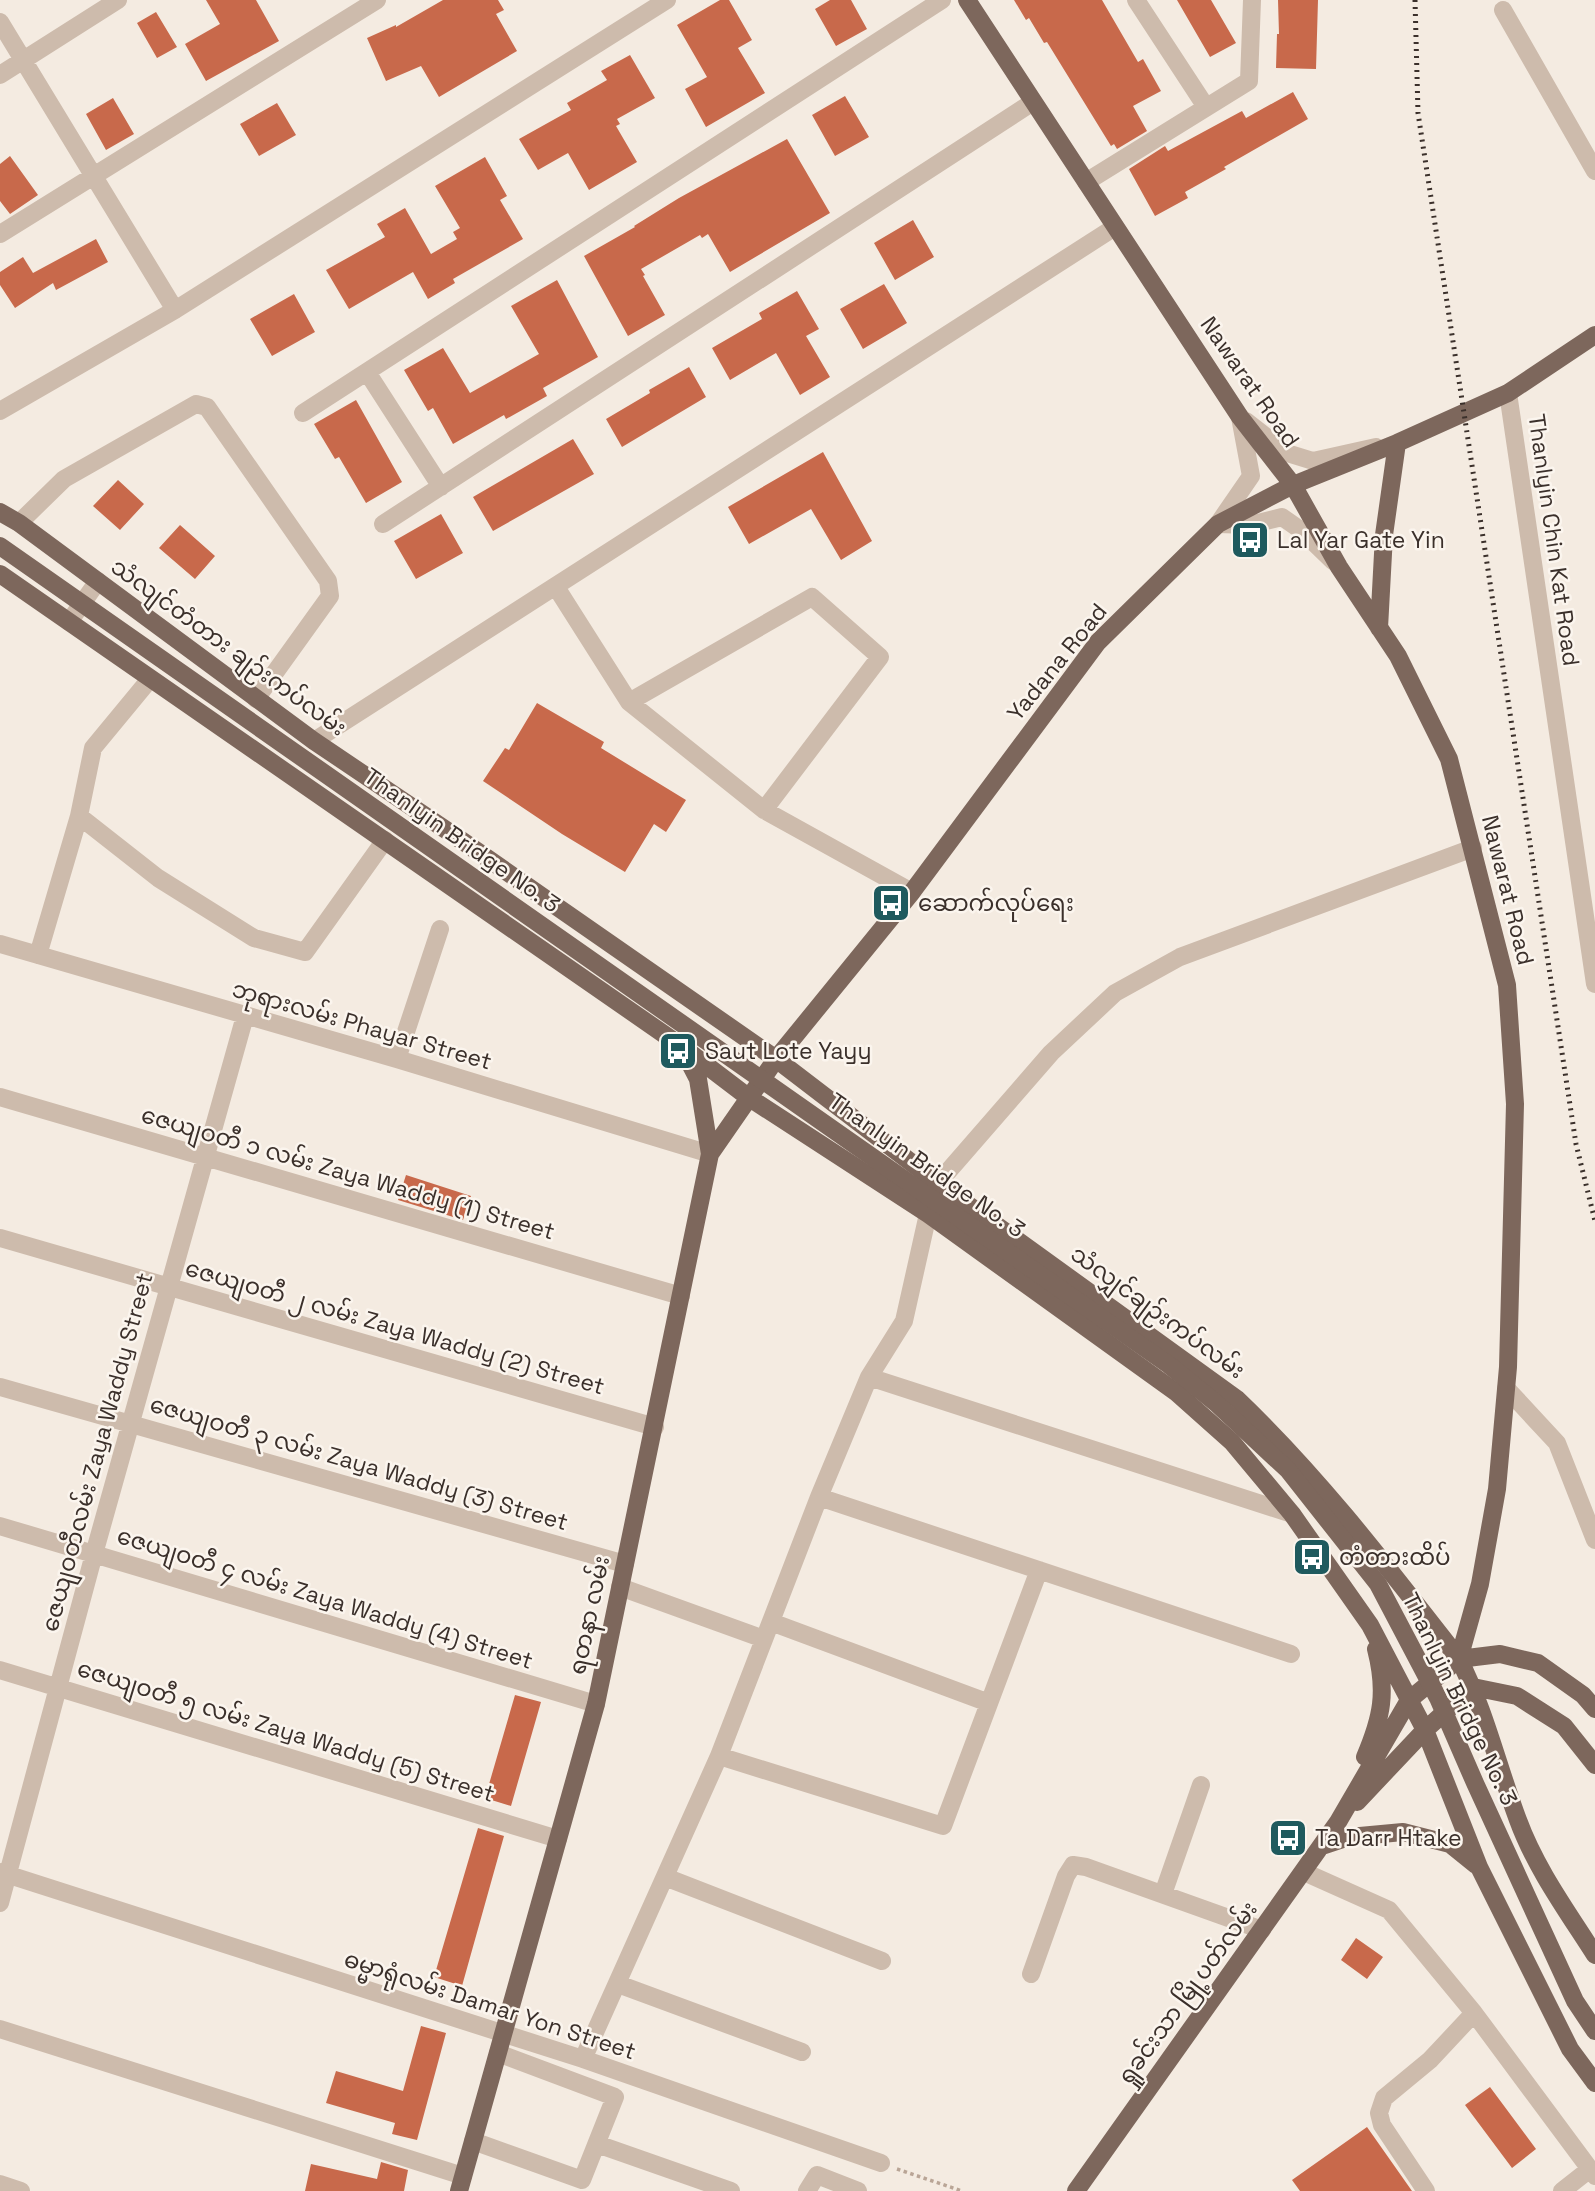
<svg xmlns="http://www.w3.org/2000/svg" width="1595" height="2191" viewBox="0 0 1595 2191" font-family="'Space Grotesk','Noto Sans Myanmar',sans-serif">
<rect width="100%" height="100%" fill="#f4ebe1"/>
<!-- building -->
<path fill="#c8694b" d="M206 0H256L279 41 206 81 185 44 220 24Z
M443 0H498L504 10 496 14 517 51 439 97 421 66 386 81 367 38 396 25V27Z
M720 0H729L752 40 738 48 765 93 706 127 685 89 707 77 677 25Z
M830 0H851L867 29 836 46 815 9Z
M1014 0H1102L1138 62 1143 59 1161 91 1133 106 1147 131 1117 149 1114 144 1111 146 1047 42 1044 43 1029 18 1026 20Z
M1177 0H1211L1236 43 1210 57Z
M1278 0H1318L1316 69 1276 68 1277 34H1279Z
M156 12 177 47 157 58 137 23Z
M630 55 655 98 617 119 620 124 616 126 637 162 589 190 568 153 538 170 519 139 571 110 567 103 607 80 601 71Z
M1293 92 1308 119 1224 167 1226 169 1185 192 1188 198 1155 216 1129 169 1165 146 1168 151 1242 111 1246 118Z
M845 96 869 137 835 156 812 115Z
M113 98 134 134 106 150 86 114Z
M277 103 296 135 259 156 240 124Z
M787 139 830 213 730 272 708 234 702 238 700 235 641 269 645 275 643 276 665 315 628 336 584 256 635 227 634 226 679 198Z
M10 156 38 195 10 214 0 201V164Z
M485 157 507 196 500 200 523 239 453 279 455 283 428 299 413 272 349 309 326 270 385 237 377 224 405 208 431 254 457 239 453 232 460 228 435 186Z
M913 220 934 257 895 280 874 243Z
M96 239 108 262 56 290 53 283 15 308 0 285V272L23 257 33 273Z
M557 280 598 357 543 388 547 396 506 419 504 415 453 444 433 408 428 411 404 370 443 348 470 393 539 354 511 306Z
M884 284 907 323 863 349 840 309Z
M797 291 819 329 806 336 830 377 800 395 776 353 730 380 712 348 762 319 759 313Z
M294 294 315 332 272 356 250 319Z
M689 367 706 397 622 447 606 419 650 393 649 390Z
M356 400 402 482 366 503 339 457 335 459 314 424Z
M573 439 594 474 493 531 473 497Z
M823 452 872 541 841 560 811 509 749 544 728 507Z
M118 480 144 504 120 530 93 506Z
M441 514 463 553 416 579 394 541Z
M180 525 215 556 195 579 159 548Z
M537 703 604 742 601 748 686 800 666 832 654 824 625 872 562 834 483 781 505 748 509 750Z
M406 1175 471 1196 463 1220 398 1200Z
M515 1695 541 1702 511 1806 485 1798Z
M478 1828 504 1836 462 1986 434 1977Z
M1356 1938 1383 1957 1367 1979 1341 1960Z
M421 2026 446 2033 417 2140 392 2134 395 2123 326 2103 336 2071 403 2091Z
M1490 2087 1536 2149 1512 2168 1465 2105Z
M1367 2127 1412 2191H1300L1292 2180Z
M381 2162 408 2170 404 2191H305L311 2164 377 2179Z"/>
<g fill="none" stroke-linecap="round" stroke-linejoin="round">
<!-- path -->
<path stroke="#b9a596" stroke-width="3.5" stroke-dasharray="3.5 3.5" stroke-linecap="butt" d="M897 2169 962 2191"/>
<!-- minor -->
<path stroke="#cdbbac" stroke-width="18" d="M1136 0 1206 107
M1503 10 1595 171
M0 22 175 310
M0 75 118 0
M1086 182 1249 81 1252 0
M0 234 377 0
M367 372 441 487
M1508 393 1595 984
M0 411 175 310 667 0
M303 413 942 0
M1246 421 1287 453 1313 461 1376 447
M19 523 64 479 196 404 207 407 328 581 330 596 256 699
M383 524 1033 102
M1218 524 1250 525 1282 517 1302 531 1333 561
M1218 524 1251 476 1240 417
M556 587 629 702 764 810 912 892
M69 622 98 581
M629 702 812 597 880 657 764 810
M314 741 1115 227
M79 816 158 878 254 938 305 952 385 840
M0 944 397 1059 710 1154
M38 955 79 816 93 748 150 679
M397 1059 440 929
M0 1097 681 1296
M0 1238 655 1427
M869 1377 1292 1514
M0 1387 625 1564
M1506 1388 1557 1443 1595 1540
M819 1497 1291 1654
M0 1526 596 1704
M620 1587 764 1639
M771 1622 989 1703
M0 1670 558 1839
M719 1756 943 1826 1039 1570
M0 1872 583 2059 881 2163
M1304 1872 1389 1910 1474 2013 1595 2176
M665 1877 882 1961
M1163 1894 1201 1785
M0 1903 94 1554 245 1016
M1031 1974 1066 1876 1073 1865 1086 1867 1262 1930
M618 1984 802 2052
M0 2029 463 2176
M583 2059 719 1756 819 1497 869 1377 904 1321 928 1214 938 1183 1051 1053 1115 993 1180 957 1473 848
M473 2141 582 2180 615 2097 498 2053
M597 2144 731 2191
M0 2184 21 2191
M807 2191 817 2175 858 2191
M1426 2191 1382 2125 1379 2113 1384 2098 1430 2060 1474 2013
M1562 2191 1590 2169"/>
<!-- major -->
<path stroke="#7d675c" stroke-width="18" d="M967 0 1240 417 1293 485 1339 567 1398 656 1449 759 1507 985 1515 1104 1508 1367 1497 1489 1480 1584 1459 1659
M0 512 19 523 314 741 461 840 776 1059 938 1183 1237 1399C1320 1478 1389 1569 1459 1659 1485 1710 1498 1767 1518 1820 1536 1869 1567 1911 1595 1955
M0 574 681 1046 748 1097 928 1214 1177 1393 1232 1442 1292 1514 1370 1625 1425 1730 1479 1867 1570 2049 1595 2083
M1379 628 1384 535 1397 443
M684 1052 698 1079 710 1154
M1473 1687 1517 1696 1564 1726 1595 1765
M1365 1757C1382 1717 1387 1692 1376 1649
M1357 1802 1425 1730 1473 1687
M1322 1846 1349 1837 1403 1832 1450 1844 1476 1865
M459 2191 596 1704 710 1154 776 1059 912 892 1098 642 1218 524 1293 485 1397 443 1508 393 1595 335
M1076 2191 1338 1822 1409 1700 1459 1659 1500 1654 1538 1663 1583 1695 1595 1709"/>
<!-- rail -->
<path stroke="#3b302b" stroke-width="5" stroke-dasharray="2 5" stroke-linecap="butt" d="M1415 0 1418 113 1576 1144 1595 1221"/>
<!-- major-bridge -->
<path stroke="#7d675c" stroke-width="18" d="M0 546 1169 1365 1216 1403 1288 1470 1378 1584 1438 1698 1475 1783 1575 2001 1595 2031"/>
</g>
<!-- icons -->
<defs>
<symbol id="bus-square" viewBox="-11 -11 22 22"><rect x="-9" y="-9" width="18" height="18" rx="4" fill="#1f5a5e" stroke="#fbf5ee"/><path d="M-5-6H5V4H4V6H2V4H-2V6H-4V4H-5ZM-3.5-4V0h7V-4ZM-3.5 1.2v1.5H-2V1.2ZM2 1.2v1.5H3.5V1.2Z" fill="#fff"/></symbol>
</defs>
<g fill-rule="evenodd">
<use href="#bus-square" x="1228" y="518" width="44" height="44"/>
<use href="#bus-square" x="869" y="881" width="44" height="44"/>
<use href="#bus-square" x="656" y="1029" width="44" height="44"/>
<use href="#bus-square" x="1290" y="1535" width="44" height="44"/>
<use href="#bus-square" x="1266" y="1816" width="44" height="44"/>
</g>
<g text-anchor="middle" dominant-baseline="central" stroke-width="5" stroke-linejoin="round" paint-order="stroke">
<!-- street labels -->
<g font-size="23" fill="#3b302b" stroke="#fbf5ee">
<text transform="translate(1250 382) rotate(55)">Nawarat Road</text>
<text transform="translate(1554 540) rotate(82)">Thanlyin Chin Kat Road</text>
<text transform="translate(229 647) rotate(36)">သံလျင်တံတား ချဉ်းကပ်လမ်း</text>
<text transform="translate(1057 662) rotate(-51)">Yadana Road</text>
<text transform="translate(462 840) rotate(35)">Thanlyin Bridge No. 3</text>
<text transform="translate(1508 890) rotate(76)">Nawarat Road</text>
<text transform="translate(362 1025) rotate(16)">ဘုရားလမ်း Phayar Street</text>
<text transform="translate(927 1165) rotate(35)">Thanlyin Bridge No. 3</text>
<text transform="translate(348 1173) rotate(16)">ဇေယျဝတီ ၁ လမ်း Zaya Waddy (1) Street</text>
<text transform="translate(1158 1312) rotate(36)">သံလျှင်ချဉ်းကပ်လမ်း</text>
<text transform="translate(395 1327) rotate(16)">ဇေယျဝတီ ၂ လမ်း Zaya Waddy (2) Street</text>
<text transform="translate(97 1452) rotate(-75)">ဇေယျဝတီလမ်း Zaya Waddy Street</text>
<text transform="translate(359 1463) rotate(16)">ဇေယျဝတီ ၃ လမ်း Zaya Waddy (3) Street</text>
<text transform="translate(325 1598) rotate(17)">ဇေယျဝတီ ၄ လမ်း Zaya Waddy (4) Street</text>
<text transform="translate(589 1615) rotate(-78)">ရတနာ လမ်း</text>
<text transform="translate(1460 1699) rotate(64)">Thanlyin Bridge No. 3</text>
<text transform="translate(286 1731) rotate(17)">ဇေယျဝတီ ၅ လမ်း Zaya Waddy (5) Street</text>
<text transform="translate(1187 1993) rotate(-54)">ရှုခင်းသာ မြို့ပတ်လမ်း</text>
<text transform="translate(490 2005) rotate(18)">ဓမ္မာရုံလမ်း Damar Yon Street</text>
</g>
<!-- poi labels -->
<g font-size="23" fill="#3b302b" stroke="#fbf5ee" text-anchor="start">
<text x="1277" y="540">Lal Yar Gate Yin</text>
<text x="918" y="903">ဆောက်လုပ်ရေး</text>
<text x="705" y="1051">Saut Lote Yayy</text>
<text x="1339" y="1557">တံတားထိပ်</text>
<text x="1315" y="1838">Ta Darr Htake</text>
</g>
</g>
</svg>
